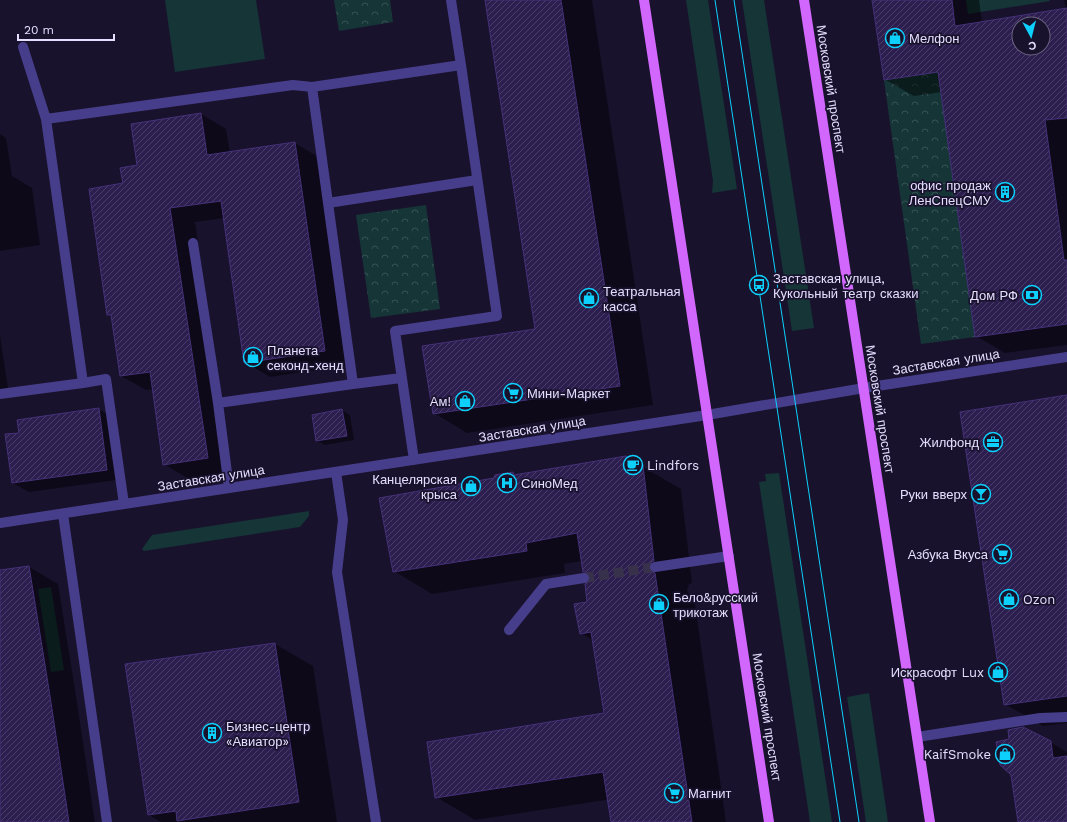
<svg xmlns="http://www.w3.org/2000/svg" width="1067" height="822" viewBox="0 0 1067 822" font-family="'Work Sans',sans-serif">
<defs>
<pattern id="forest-crowns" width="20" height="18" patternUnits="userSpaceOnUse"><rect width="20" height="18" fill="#153537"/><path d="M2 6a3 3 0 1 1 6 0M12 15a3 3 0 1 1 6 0" fill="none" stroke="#375255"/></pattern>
<pattern id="building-hatch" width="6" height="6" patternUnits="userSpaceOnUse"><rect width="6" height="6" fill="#2c1e4e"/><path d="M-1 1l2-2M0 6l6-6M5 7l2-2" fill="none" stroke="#4a3e69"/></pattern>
</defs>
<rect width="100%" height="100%" fill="#19122d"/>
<!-- grass -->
<path fill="#153537" d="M165 0H256L265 59 175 72Z
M686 0H708L737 189 712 193 713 181Z
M742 0H764L814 328 792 331Z
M966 0H1049L1050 1 968 14Z
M779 473 832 822H810L759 482 766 481 765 474Z
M309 511V516L300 527 144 551 142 549 152 535Z
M51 587 64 670 51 672 38 589Z
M869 693 888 822H866L847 697Z"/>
<!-- forest -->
<path fill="url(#forest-crowns)" d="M334 0H390L393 22 339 31Z
M938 72 975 337 921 344 884 80Z
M426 205 440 309 371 318 356 215Z"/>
<!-- shadow -->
<path fill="#0007" fill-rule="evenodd" d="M486 0H592L653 405 467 433 434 413 536 330Z
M873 0H979L982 23 1066 9 1064 0H1067V345L1005 353 976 336 942 92 914 96 884 79ZM1019 24H1043V48H1019Z
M201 114 226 129 230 153 295 143 320 158 350 365 270 377 245 362 224 218 195 222 232 472 189 479 164 464 154 389 146 390 121 376 112 317 108 315 124 184 139 166Z
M0 134 6 138 12 176 32 188 40 245 0 251Z
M0 335 9 395 0 396Z
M1067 396V723L1043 726 1005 704Z
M99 409 115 419 124 479 29 492 13 483 20 434Z
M342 410 350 415 354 440 325 445 317 441Z
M626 457 681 489 692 583 689 584 687 590 688 593 694 597 726 822H612V799L475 820 436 797 605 714 594 641 581 633 589 603V584L592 577 590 575 584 571 582 561 564 564 565 573 432 594 394 571 495 479 513 473 517 475Z
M29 567 58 584 76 696 95 822H0V571Z
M275 644 313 666 337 822H161L149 815Z
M1050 742 1067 752V822H1019Z"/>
<!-- building -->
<path fill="url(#building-hatch)" stroke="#453179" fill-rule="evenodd" d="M485 0H561L620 386 433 414 422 346 535 329Z
M872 0H952L955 26 1067 8V118L1045 120 1064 260H1067V324L975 337 938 72 884 80ZM1019 24H1043V48H1019Z
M201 113 207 155 295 142 325 351 244 363 221 201 170 208 208 458 163 465 150 372 120 376 111 315H107L89 189 123 183 120 168 137 165 131 124Z
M1067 395V696L1004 705 960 412Z
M99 408 107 470 12 483 5 434 19 433 17 420Z
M342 409 347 436 316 441 312 415Z
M626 456 643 465 654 561 651 562 649 568 650 571 655 573 692 822H611L603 772 435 798 427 742 604 713 591 632 580 634 574 604 587 602 585 584 590 581V577L587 572H583L577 533 526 543 527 551 393 572 379 498 494 478 495 475 513 472 514 475Z
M29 566 50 696 69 822H0V570Z
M275 643 299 802 177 821 176 811 148 815 125 664Z
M1023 727 1051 741 1053 758 1067 756V822H1018L1011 775 1000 765 996 742 1009 739 1008 730Z"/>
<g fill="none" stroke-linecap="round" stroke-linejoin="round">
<!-- minor-tunnel -->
<path stroke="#38314c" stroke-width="10" stroke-dasharray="10 5" stroke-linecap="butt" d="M584 578 655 567"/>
<!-- minor -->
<path stroke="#473e8b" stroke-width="10" d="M451 0 461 65
M23 47 46 119
M312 87 461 65 497 316 395 331 414 460
M328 203 477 180
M193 243 218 403
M353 384 401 378
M0 394 83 383
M336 472 343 520 337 572 376 822
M124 504 106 379 83 383 46 119 293 85 312 87 353 384 218 403 229 488
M63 514 107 822
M0 523 707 415 864 388 1067 357
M655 567 729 556
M509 630 546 584 584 578
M917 737 1040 718 1067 717"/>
<!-- major -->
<path stroke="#d167fd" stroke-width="10" d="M644 0 769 822
M804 0 930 822"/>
<!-- tram -->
<path stroke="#0dd1fc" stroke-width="1" d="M715 0 840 822
M734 0 859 822"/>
</g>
<!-- icons -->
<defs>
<symbol id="shop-ring" viewBox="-11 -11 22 22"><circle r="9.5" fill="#19122d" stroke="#0dd1fc" stroke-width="1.5"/><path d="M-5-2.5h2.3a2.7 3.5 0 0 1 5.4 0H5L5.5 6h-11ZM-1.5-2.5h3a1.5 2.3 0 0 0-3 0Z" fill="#0dd1fc"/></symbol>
<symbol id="building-ring" viewBox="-11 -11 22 22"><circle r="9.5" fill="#19122d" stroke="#0dd1fc" stroke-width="1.5"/><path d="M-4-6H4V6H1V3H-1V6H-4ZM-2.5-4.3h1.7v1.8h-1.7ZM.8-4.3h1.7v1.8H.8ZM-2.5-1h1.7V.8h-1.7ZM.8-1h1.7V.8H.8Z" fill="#0dd1fc"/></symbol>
<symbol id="bus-ring" viewBox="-11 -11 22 22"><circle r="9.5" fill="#19122d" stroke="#0dd1fc" stroke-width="1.5"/><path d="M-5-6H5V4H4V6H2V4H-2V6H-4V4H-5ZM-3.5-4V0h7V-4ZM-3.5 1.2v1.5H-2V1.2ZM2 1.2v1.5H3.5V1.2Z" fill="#0dd1fc"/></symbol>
<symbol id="bank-ring" viewBox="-11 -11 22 22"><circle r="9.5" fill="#19122d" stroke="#0dd1fc" stroke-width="1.5"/><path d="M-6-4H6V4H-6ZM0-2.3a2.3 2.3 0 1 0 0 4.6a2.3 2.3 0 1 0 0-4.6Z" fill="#0dd1fc"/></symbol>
<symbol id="supermarket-ring" viewBox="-11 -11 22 22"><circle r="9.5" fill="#19122d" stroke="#0dd1fc" stroke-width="1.5"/><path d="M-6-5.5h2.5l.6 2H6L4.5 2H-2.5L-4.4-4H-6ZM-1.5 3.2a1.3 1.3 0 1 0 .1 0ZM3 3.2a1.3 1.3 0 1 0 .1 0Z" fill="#0dd1fc"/></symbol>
<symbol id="office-ring" viewBox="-11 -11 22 22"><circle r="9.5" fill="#19122d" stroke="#0dd1fc" stroke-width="1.5"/><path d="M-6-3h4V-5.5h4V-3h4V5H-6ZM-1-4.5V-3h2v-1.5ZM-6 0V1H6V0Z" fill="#0dd1fc"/></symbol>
<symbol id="cafe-ring" viewBox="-11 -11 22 22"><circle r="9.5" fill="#19122d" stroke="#0dd1fc" stroke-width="1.5"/><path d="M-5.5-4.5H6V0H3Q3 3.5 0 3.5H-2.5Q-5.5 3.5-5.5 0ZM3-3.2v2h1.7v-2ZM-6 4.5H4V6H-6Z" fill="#0dd1fc"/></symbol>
<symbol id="hospital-ring" viewBox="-11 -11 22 22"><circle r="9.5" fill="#19122d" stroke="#0dd1fc" stroke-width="1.5"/><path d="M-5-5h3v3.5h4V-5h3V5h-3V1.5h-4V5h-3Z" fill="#0dd1fc"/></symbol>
<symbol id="bar-ring" viewBox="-11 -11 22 22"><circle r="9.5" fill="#19122d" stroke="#0dd1fc" stroke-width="1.5"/><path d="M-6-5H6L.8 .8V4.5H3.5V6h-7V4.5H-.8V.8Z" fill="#0dd1fc"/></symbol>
</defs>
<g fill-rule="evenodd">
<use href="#shop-ring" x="884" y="27" width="22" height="22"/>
<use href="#building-ring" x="994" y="181" width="22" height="22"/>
<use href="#bus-ring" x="748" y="274" width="22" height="22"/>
<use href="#bank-ring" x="1021" y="284" width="22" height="22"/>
<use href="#shop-ring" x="578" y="287" width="22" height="22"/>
<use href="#shop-ring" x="242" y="346" width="22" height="22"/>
<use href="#supermarket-ring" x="502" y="382" width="22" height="22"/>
<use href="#shop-ring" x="454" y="390" width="22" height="22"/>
<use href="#office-ring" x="982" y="431" width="22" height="22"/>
<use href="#cafe-ring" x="622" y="454" width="22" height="22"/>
<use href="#hospital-ring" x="496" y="472" width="22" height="22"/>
<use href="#shop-ring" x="460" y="475" width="22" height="22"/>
<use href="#bar-ring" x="970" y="483" width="22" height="22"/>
<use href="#supermarket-ring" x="991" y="543" width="22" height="22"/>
<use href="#shop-ring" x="998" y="588" width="22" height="22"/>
<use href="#shop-ring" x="648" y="593" width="22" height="22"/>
<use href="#shop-ring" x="987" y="661" width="22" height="22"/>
<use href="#building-ring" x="201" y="722" width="22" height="22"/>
<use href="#shop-ring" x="994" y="743" width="22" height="22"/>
<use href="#supermarket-ring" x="663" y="782" width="22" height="22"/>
</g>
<g text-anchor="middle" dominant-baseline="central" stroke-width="3.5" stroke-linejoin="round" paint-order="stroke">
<!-- poi labels -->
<g font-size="13" fill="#e5deff" stroke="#19122d" text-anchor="start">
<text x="909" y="38">Мелфон</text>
<text x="991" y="185" text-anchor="end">офис продаж<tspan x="991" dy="15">ЛенСпецСМУ</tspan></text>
<text x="773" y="278">Заставская улица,<tspan x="773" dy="15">Кукольный театр сказки</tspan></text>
<text x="603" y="291">Театральная<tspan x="603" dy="15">касса</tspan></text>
<text x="1018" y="295" text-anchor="end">Дом РФ</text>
<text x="267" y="350">Планета<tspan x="267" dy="15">секонд-хенд</tspan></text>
<text x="527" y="393">Мини-Маркет</text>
<text x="451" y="401" text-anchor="end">Ам!</text>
<text x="979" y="442" text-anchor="end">Жилфонд</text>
<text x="647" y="465">Lindfors</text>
<text x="457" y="479" text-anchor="end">Канцелярская<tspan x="457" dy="15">крыса</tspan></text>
<text x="521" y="483">СиноМед</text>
<text x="967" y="494" text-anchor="end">Руки вверх</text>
<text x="988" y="554" text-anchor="end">Азбука Вкуса</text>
<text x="673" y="597">Бело&amp;русский<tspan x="673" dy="15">трикотаж</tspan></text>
<text x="1023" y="599">Ozon</text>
<text x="984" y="672" text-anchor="end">Искрасофт Lux</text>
<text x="226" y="726">Бизнес-центр<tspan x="226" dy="15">«Авиатор»</tspan></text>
<text x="991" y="754" text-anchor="end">KaifSmoke</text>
<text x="688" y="793">Магнит</text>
</g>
<!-- street labels -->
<g font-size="13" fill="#e5deff" stroke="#19122d">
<text transform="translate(831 89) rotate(81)">Московский проспект</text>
<text transform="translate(946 362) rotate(-9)">Заставская улица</text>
<text transform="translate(880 409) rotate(81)">Московский проспект</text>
<text transform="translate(532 429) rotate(-9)">Заставская улица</text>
<text transform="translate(211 478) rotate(-9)">Заставская улица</text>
<text transform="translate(767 717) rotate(81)">Московский проспект</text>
</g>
</g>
<!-- north arrow -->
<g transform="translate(1031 36) rotate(173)"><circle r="19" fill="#19122d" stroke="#6b6481"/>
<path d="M0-3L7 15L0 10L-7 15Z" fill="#0dd1fc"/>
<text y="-6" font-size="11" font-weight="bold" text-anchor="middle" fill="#e5deff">С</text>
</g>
<!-- scale -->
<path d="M18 34v6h96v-6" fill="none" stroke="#e5deff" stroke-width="2"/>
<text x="24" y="34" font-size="12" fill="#e5deff" stroke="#19122d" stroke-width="3" paint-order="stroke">20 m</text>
</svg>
